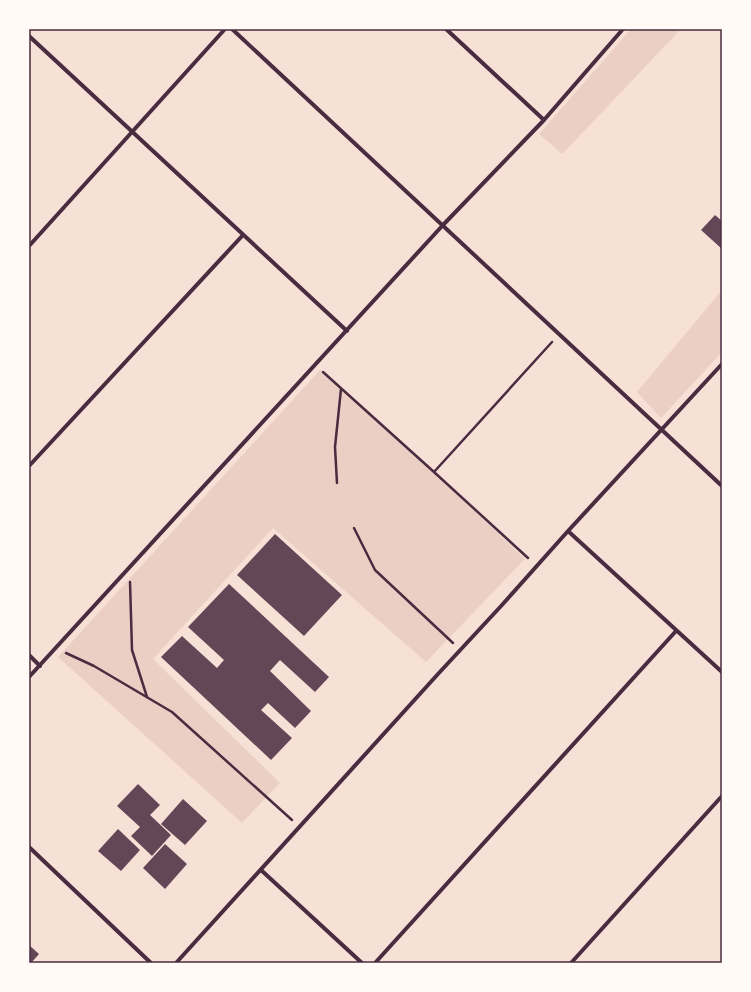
<svg xmlns="http://www.w3.org/2000/svg" width="751" height="992" viewBox="0 0 751 992" font-family="'Work Sans',sans-serif">
<rect width="100%" height="100%" fill="#f7e1d7"/>
<!-- green -->
<path fill="#ebcfc5" d="M631 29H681L590 125 562 154 539 134Z
M722 290V352L661 418 637 392Z
M320 370 434 472 525 559 426 662 273 528 153 659 280 783 242 823 58 657Z"/>
<!-- building -->
<path fill="#644757" d="M715 215 722 221V249L701 230Z
M275 534 342 595 304 636 237 575Z
M229 584 329 677 315 692 280 660 270 671 311 711 295 728 268 703 261 710 292 738 271 760 161 657 182 636 217 668 224 660 188 627Z
M138 784 160 805 150 815 171 835 152 856 131 836 140 827 117 806Z
M183 799 207 821 185 845 161 824Z
M118 829 140 850 121 871 98 851Z
M165 844 187 864 165 889 143 868Z
M29 945 39 954 31 963H29Z"/>
<g fill="none" stroke-linecap="round" stroke-linejoin="round">
<!-- path -->
<path stroke="#4a2c40" stroke-width="2.5" d="M323 372 434 472 552 342
M434 472 528 558
M337 483 335 447 341 389
M354 528 375 570 453 643
M130 582 132 650 147 697
M66 653 94 666 172 712 292 820"/>
<!-- minor -->
<path stroke="#4a2c40" stroke-width="4" d="M232 29 722 486
M446 29 544 120
M29 36 347 331
M29 246 225 29
M29 466 243 235
M568 531 722 672
M29 655 40 666
M29 677 443 225 544 120 623 29
M29 847 151 963
M261 870 362 963
M176 963 438 674 502 605 568 531 722 364
M375 963 676 631
M571 963 722 796"/>
</g>
<!-- border -->
<rect width="751" height="992" fill="none" stroke="#fffaf5" stroke-width="60"/>
<rect x="30" y="30" width="691" height="932" fill="none" stroke="#4a2c40" stroke-width="1.5"/>
</svg>
